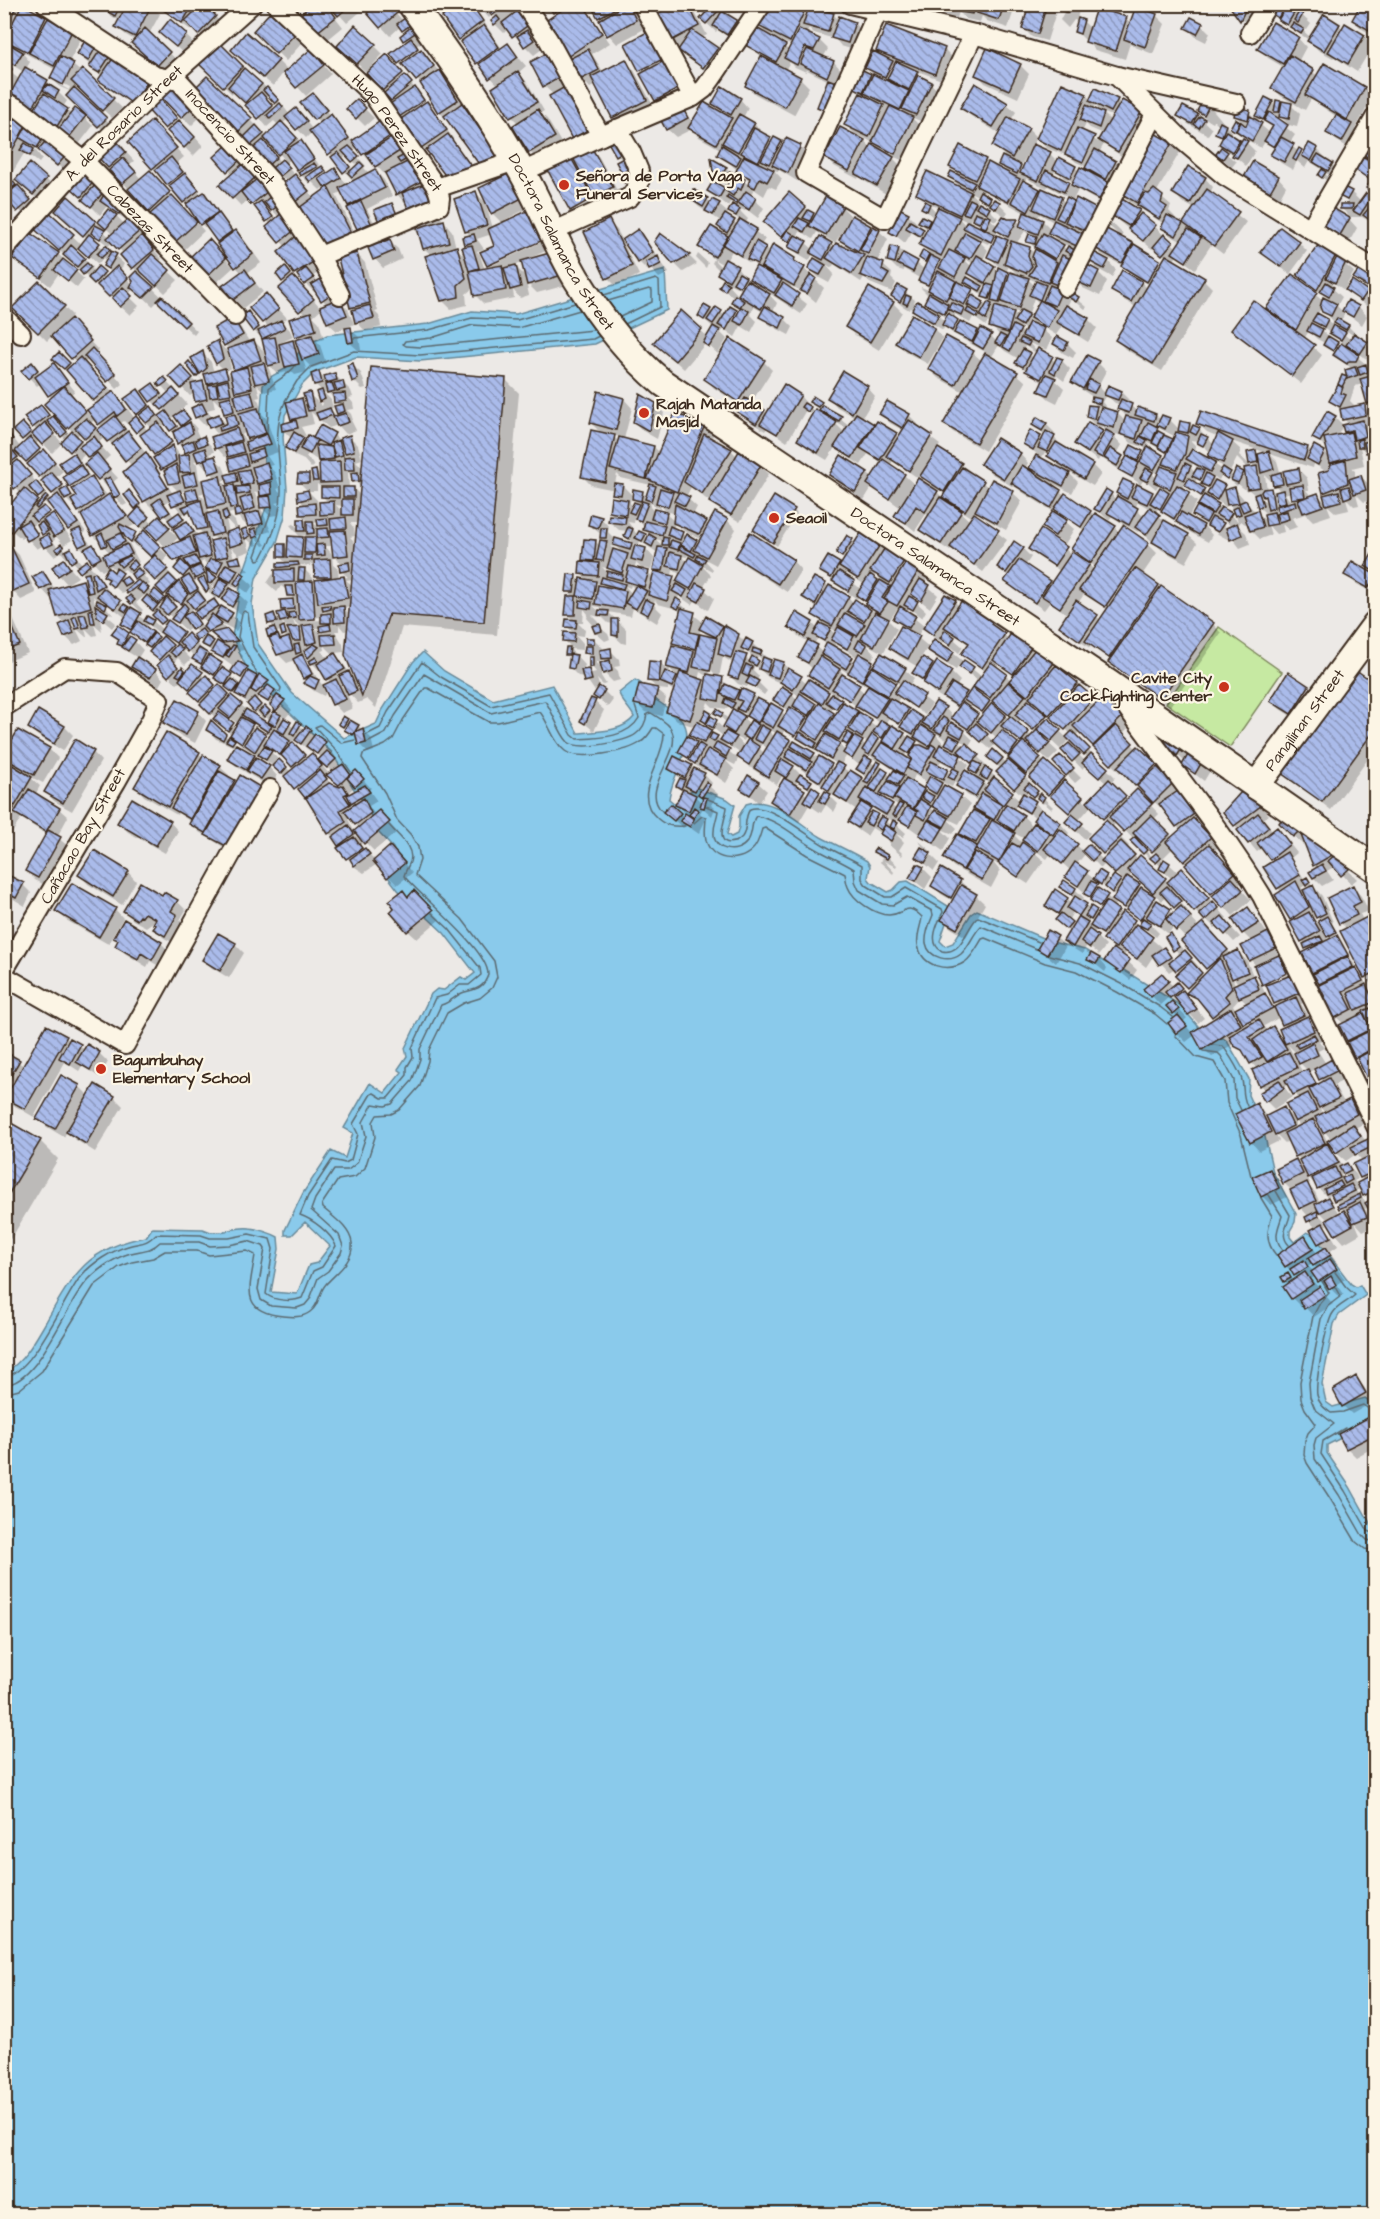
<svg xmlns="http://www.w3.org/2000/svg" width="1380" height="2219" viewBox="0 0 1380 2219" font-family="'Architects Daughter',sans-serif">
<defs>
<pattern id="building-back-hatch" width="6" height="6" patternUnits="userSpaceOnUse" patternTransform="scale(1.5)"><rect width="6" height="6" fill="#aabbea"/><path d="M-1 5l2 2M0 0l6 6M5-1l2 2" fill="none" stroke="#8c98bd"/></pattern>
</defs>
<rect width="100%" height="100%" fill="#ece9e6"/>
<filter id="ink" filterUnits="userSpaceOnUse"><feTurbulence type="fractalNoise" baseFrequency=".0167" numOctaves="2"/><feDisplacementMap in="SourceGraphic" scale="12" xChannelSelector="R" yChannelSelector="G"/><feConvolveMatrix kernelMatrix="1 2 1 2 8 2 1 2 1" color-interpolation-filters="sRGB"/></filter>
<g filter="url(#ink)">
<!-- pitch -->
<path fill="#c6e9a2" stroke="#808a60" stroke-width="1.5" d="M1219 627 1282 672 1230 747 1166 703Z"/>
<!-- water -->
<path fill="#8acaeb" stroke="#6a8a99" stroke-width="1.5" d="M665 270 667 310 595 344 420 361 356 357 315 372 302 385 285 415 283 437 287 489 285 516 277 542 256 578 252 604 258 644 292 693 344 738 376 724 383 709 413 662 423 652 444 671 493 700 552 685 578 733C597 731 621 733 634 717 630 708 622 703 619 693L635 680C646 684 649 695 659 702 666 707 675 712 681 719 699 739 671 776 669 799L675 804 683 803 688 792 697 788 727 799 735 805 727 834 731 837 737 834 739 827V816L746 804C773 795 799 824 821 837 836 845 852 852 867 861L870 866 868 878 871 882 888 892 893 890 901 882 908 881 948 906 950 911 940 941 945 946 953 943 971 914 977 910 1052 942 1085 950 1106 963 1122 969 1180 1005 1209 1039 1223 1038 1227 1041 1249 1079 1248 1095 1263 1128 1273 1172 1296 1214 1295 1222 1290 1231V1237L1294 1242 1307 1232 1314 1235 1351 1284 1356 1287 1360 1285 1366 1295 1339 1315 1334 1324 1322 1384 1326 1402 1333 1407 1365 1398C1375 1404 1375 1410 1375 1421L1327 1445V1453L1350 1487 1375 1532V2214H5V1373C23 1361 32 1346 43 1327 71 1278 86 1247 146 1237L152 1228 203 1229C220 1238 234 1225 250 1228 258 1229 271 1233 278 1237L279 1249 271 1292 297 1294 309 1265 317 1263 330 1246 305 1222 292 1235H285V1230L303 1193 331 1151 345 1158 353 1133 344 1128 370 1083 385 1093 402 1072 398 1069 407 1056 405 1048 431 994 437 989 444 990 461 977 466 980 475 973 444 933 398 890 388 877 397 857 393 848 378 832 365 803 357 794 332 753 250 675 232 637 242 576 268 502 260 420 263 385 272 376 285 369 305 345 327 335 428 324 472 311 516 314Z"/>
<!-- shadow -->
<path fill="#0003" fill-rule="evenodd" d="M4 4H25L48 21 71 32 80 41 69 62 82 73 83 71 122 108 112 118 76 84 74 89 114 127 108 135 68 96 72 92 60 87 52 78 56 70 21 51 30 62 26 69 47 81 67 101 63 107 72 115 85 118 93 126 76 148 4 98V67L20 80 24 72 12 65 5 58 7 50 4 48ZM60 82 70 87 69 90 60 85Z
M100 4H151L160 14 149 34 178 61 166 74 142 52 136 41 126 35 117 27 120 21 108 14Z
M153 4 204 5 224 26 208 42 193 27 191 30Z
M330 4H388L403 21 405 19 414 28 422 42 416 46 448 81 466 110 510 171 530 207 505 220 506 222 527 213 535 221 543 238 490 263V266L544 241 548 250 530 258V260L552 254 567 285 537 293 526 282 529 295 520 298 513 290 514 298 484 304 475 295 473 288 466 294 467 305 451 309 442 300 432 256 424 248 421 236 412 227 410 221 417 218 397 194 387 174 385 175 373 162 371 163 358 147 352 151 366 166 364 168 370 174 375 171 384 180 392 196 367 209 379 232 380 240 372 244 358 229 349 209 352 208 342 191 336 195 362 248 344 256 357 254 365 263 378 311 375 312 379 316 381 327 365 331 357 322 339 259 336 260 328 251 295 202 287 182 278 173 272 177 195 91 208 78 259 128 258 129 267 138 279 126 274 121 267 127 249 105 235 92 232 94 200 63 219 44 276 97 290 115 304 119 313 130 320 124 302 103 313 95 352 142 386 119 421 169 438 214 452 231 456 248 466 257 469 247 465 244 471 236 466 231 476 193 485 202 493 228 503 224 492 213 496 181 485 170 440 112 425 88 409 70 407 71 399 63 407 43 404 40 406 33 401 26 390 36 365 8 347 23ZM269 94 279 106 275 110 265 99ZM288 119 306 138 312 132 354 182 348 185 335 170 328 174 321 168 309 150 282 124ZM271 144 285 160 281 163 267 147ZM347 155 358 166 353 171 343 158ZM291 159 301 175 310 184 312 182 320 190 325 186 327 190 315 199 285 164ZM492 234 496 247 488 265 491 268 485 270 480 255 477 251 484 249 477 239ZM522 262 527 278 514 265Z
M429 4H471L476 10 502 49 508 45 526 66 518 73 527 82 544 111 540 113 547 119 563 146 539 161 530 152 514 126 518 123 512 117 494 88 498 85 478 63 444 17Z
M476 4H515L538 32 532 37 542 49 534 55 508 29 504 33 495 24 493 21 496 18 493 14 489 18Z
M549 4H582L610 43 592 54 604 73 626 61 634 70 655 109 622 126 614 117 597 84 590 88 582 79 568 56 558 15Z
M590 4H634L637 10 634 12 644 29 617 44 609 35 601 20Z
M657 4H688L693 9 707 35 701 38 725 58 712 76 689 58 672 40 664 12Z
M695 4H726L718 11 736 21 745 30 737 43 718 29 716 32 702 19 705 16Z
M790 4H813L815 9 833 14 839 20 854 23 863 32 857 51 841 46 835 39 814 33 809 28 806 34 819 40 828 49 823 58 834 62 842 71 828 115 819 106 829 81 807 70 806 72 795 67 790 62 785 70 800 78 809 87 794 115 755 94 747 86 762 57 747 44 769 36 758 25ZM799 9 809 12 807 17ZM777 39 792 46 790 51 776 41Z
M919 4H1016L1008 28 987 21 982 16 980 22 966 19 959 12 957 18 926 11Z
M1021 4H1053L1057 9 1047 41 1032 37 1023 28 1029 11Z
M1063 4H1080L1077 20 1083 21 1091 29 1126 18 1131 24 1135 14 1114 7 1112 4H1146L1144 11 1156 15 1165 24 1153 54 1135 47 1130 43 1125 59 1095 50 1076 31 1078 21 1074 20 1068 28 1060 20 1064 12 1062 10Z
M1230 4 1261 5 1249 28Z
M1272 4H1290L1311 24 1307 30 1300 28 1311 38 1324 17 1308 4H1330L1326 11 1317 7 1326 17 1343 28 1345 25 1364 36 1373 45 1357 72 1334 57 1333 58 1318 50 1309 40 1277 19 1268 11Z
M1376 4V37L1362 29 1353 20Z
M329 9 343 27 326 41 318 32Z
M272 13 302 43 286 61 255 31Z
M170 21 195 44 185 55 161 33Z
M1202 25 1210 33 1206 42 1196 37 1187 28Z
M356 27 383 54 371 67 372 69 395 65 435 112 454 140 453 141 479 175 460 190 422 147 400 116 395 102 348 54Z
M887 27 945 50 953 58 944 81 915 70 940 92 925 123 911 117 921 127 904 161 890 155 902 167 886 194 866 182 859 176 858 179 834 166 826 157 858 137 846 125 861 94 854 87 870 76 873 78 874 75 867 68 886 58 878 50ZM906 94H909L898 118 895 116ZM861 136 875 144 883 151 871 148Z
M648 33 686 98 664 109 656 101 640 70Z
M1298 38 1306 47 1298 62 1318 76 1324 65 1365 88 1373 97 1355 129 1360 134 1351 149 1337 141 1328 133 1337 117 1311 99 1305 110 1281 96 1273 88 1285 68 1268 58 1259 49Z
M86 41 158 86 142 111 109 89 100 80 103 77 78 54Z
M551 52 603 135 581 146 573 138 554 95 544 86Z
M241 59 278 61 288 71 319 60 331 74 306 96 284 72 273 86Z
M1020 65 1029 74 1018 98 985 83 977 74Z
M176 84 204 113 191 126 163 97Z
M1063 85 1086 95 1091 100H1117L1121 104 1123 102 1142 113 1150 121 1127 160 1104 144 1099 153 1116 162 1124 171 1115 187 1108 185 1116 192 1108 207 1078 190 1072 202 1075 204 1114 225 1123 234 1120 238 1162 264 1166 257 1155 246 1152 249 1108 212 1139 211 1177 248 1181 241 1171 236 1162 228 1164 224 1127 200 1118 191 1171 144 1180 152 1156 193 1171 206 1169 211 1175 217 1173 220 1183 225 1195 209 1182 202 1174 193 1205 178 1213 187 1210 193 1246 222 1223 254 1211 245 1195 269 1177 256 1173 261 1204 280 1212 288 1162 371 1125 349 1117 340 1136 307 1122 299 1113 291 1135 278 1123 266 1101 254 1093 247 1091 252 1108 261 1116 270 1112 277 1096 268 1087 259 1089 255 1059 242 1050 233 1048 238 1061 245 1084 265 1098 272 1107 281 1100 296 1083 288 1076 281 1071 294 1087 307 1085 309 1071 298 1067 307 1088 319 1097 328 1088 342 1062 326 1056 335 1037 323 1035 326 1043 330 1052 338 1047 350 1029 343 1037 352 1038 350 1056 362 1062 361 1070 369 1064 381 1056 375 1054 379 1064 388 1057 403 1049 399 1040 391 1043 383 1017 363 1019 359 1005 351 999 345 991 358 1017 374 1026 382 985 451 953 432 945 424 964 392 938 378 929 369 973 353 982 361 987 353 952 333 945 326 943 330 923 318 910 308 909 310 901 305 893 296 899 287 915 300 914 302 917 305 936 312 926 302 929 296 921 288V287L931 291 921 279 904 269V271L897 269 888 260 899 249 925 270 927 265 921 258 923 252 931 255 921 245 923 240 912 232 905 243 890 231 908 214 917 223 915 226 926 234 928 230 920 222H929L931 224 934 218 923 208 926 202 917 193 961 188 950 177H961L951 167 985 160 991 165 1010 175 1000 164 1004 155 994 146 1000 134 971 116 962 107 1007 104 1016 112 1011 120 1028 129 1037 138 1032 146 1050 154 1058 162 1060 159 1080 171H1085L1087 167 1076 162 1071 157 1046 148 1038 139ZM1095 105 1100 111 1114 117 1111 121 1104 114 1092 110ZM1086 124 1090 128 1104 134 1098 142 1082 132ZM1030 150 1032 152 1023 170 1020 167ZM1056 169 1064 178 1074 182 1072 186 1053 175ZM1028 178 1031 181 1047 188 1048 186 1068 197 1066 203 1061 199 1043 190 1042 193 1025 183ZM984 191 1025 213 1021 224 1017 221H1008L1004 218 1008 212 995 199 993 202 982 194ZM970 192 978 196 988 205 1005 216 998 226 989 218 996 221 998 218 989 209 978 203 979 202ZM928 203 939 208 937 213ZM984 212 987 215 985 220 981 216ZM1040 214 1055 223 1052 230 1043 221 1037 219ZM958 217 968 222 966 226ZM971 218 976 222 984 230 969 223ZM1104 222 1118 234 1117 236 1101 228ZM966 229 975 238 965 232ZM998 230 1009 242 995 237 991 245H994L989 256 997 265 1007 270 1009 266 1019 276H1011L999 271 983 260 988 250 977 239 988 244 992 237H995ZM1025 231 1030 236 1028 241 1037 250 1035 254 1029 248 1016 244ZM956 250 964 258 954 254ZM935 257 945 261 943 265ZM965 259 974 264 972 267 965 260ZM969 273 978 282 987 287 986 291 967 278ZM1026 277 1037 282 1035 286ZM1140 279 1150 285 1148 289 1139 280ZM965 281 990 302 987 307 972 291 963 286ZM1058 289 1071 295 1069 299ZM1034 298 1040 304 1031 319 1028 316ZM1011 310 1020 313 1018 318ZM937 312 948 318 945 322 936 313ZM955 314 970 323 973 317 986 326 988 322 1000 336 997 342 991 336 980 334 954 319ZM1021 326 1026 331 1025 335 1020 330ZM1025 346 1036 353 1034 358 1023 351Z
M740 99 748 108 743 118 754 124 773 142H781L784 145 786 140 800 147 809 155 797 181 779 170 778 172 772 168 782 179 776 189 769 186 764 196 754 189 750 196 764 208 758 218 746 209 745 211 738 208 731 201 728 206 709 191 713 183 727 192 728 188 718 179 725 180 715 170 726 168 749 185 750 181 719 154 722 150 699 137 692 129 676 137 667 129 681 107 693 123 724 114 714 103Z
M1266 99 1276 106 1277 102 1291 105 1300 114 1297 127 1289 125 1279 115 1276 119 1295 135 1289 144 1299 152 1301 151 1304 154 1317 149 1326 158 1325 160 1341 172 1337 178 1323 172 1334 182 1329 183 1320 175 1323 170 1309 161 1305 168 1297 161 1293 170 1281 163 1272 155 1275 150 1266 140 1261 148 1241 136 1232 127 1235 121 1245 126 1236 116 1249 112 1255 118ZM1259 118 1273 128 1270 133 1257 122Z
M357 101 374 118 365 126 348 109Z
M1209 105 1234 135 1233 137 1241 143 1244 140 1255 151 1246 166 1220 143 1223 139 1217 133 1220 126 1214 120 1213 123 1208 120 1199 111Z
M168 107 203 146 193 156 166 128Z
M4 110 9 117 28 127 76 163 67 173 46 155 34 148 42 159 39 163 25 152 9 178 38 209 27 219 4 191Z
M1179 115H1197L1212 129 1208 135 1188 124Z
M160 131 184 157 176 164 202 195 204 194 212 202 235 234 236 232 245 241 261 263 247 273 263 292 243 308 234 299 242 273 235 266 215 284 207 276 218 250 232 266 234 264 211 232 201 224 191 210 130 142Z
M1374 140H1376V195L1368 188 1372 182 1353 167 1364 158Z
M228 146 266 183 263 187 286 214 285 216 310 242 333 280 331 281 345 299 341 302 348 309 354 324 348 327 359 337 361 350H358L349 342 347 327 337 331 328 323 322 308 313 316 319 322 324 339 317 341 320 345 326 363 312 368 303 359 307 372 295 375 291 371 278 374 267 363 276 389 265 392 257 385 260 397 256 398 259 401 262 414 266 418 278 452 267 456 273 465 269 466 275 473 280 488 277 489 280 492V502L275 503 279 506V515L270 516 260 506 271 531 259 535 266 545 263 546 255 537 253 531 248 524 246 525 237 516 236 512 228 514 235 521 237 527 235 528 246 538 250 551 239 555 231 547 234 559 238 558 249 571 238 572 253 585 248 593 241 588 240 590 228 584 248 603 241 614 217 597 214 601 241 623 236 631 219 622 245 650 238 651 243 656 239 663 258 680 260 676 268 682 292 710 284 720 294 728 297 724 305 730 306 728 310 731 333 752 331 756 342 767 352 775 356 772 371 788 369 790 377 801 369 806 375 815 379 812 397 832 374 851 364 841 360 845 375 860 390 848 399 857 412 873 397 885 377 864 364 873 355 867 340 849 342 847 329 833 308 799 275 767 240 744 181 681 177 684 159 665 162 662 151 652 153 650 122 624 126 618 103 600 98 601 93 596 96 607 116 623 112 628 100 618 102 631 94 624 97 635 93 636 85 628 87 637H86L77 629 75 623 71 624 77 631 82 641 74 645 65 636 61 626 65 624 58 617 52 597 50 598 42 589 35 577 42 572 56 590 83 582 88 587 86 576 70 558 68 560 61 552 54 556 44 545 37 549 25 535 22 539 4 524V482L10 488 5 492 14 503 21 494 8 479 4 481V473L12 467 4 459V427L21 448 27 442 15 430 22 424 33 435 37 431 26 418 41 407 70 436 73 432 47 404 52 399 41 383 37 386 23 371 31 364 41 375 54 365 75 391 71 394 92 418 94 417 89 410 98 403 55 359 59 354 72 367 76 362 52 336 47 341 14 308 39 283 72 315 69 319 98 350 95 353 123 384 117 389 89 359 84 363 122 401 135 419 136 418 148 431 152 428 137 414 126 399 137 391 160 417 167 412 162 408 160 410 144 392 153 385 165 398 169 394 159 383 164 379 187 404 181 410 197 429 196 430 200 439 204 438 212 447 214 452 209 454 223 466 227 476 236 474 232 470 229 460 233 459 229 455 225 457 217 448 213 438 219 436 209 424 205 426 196 417 193 409 201 406 196 401 194 393 190 396 171 376 181 367 197 384 204 383 189 363 210 390 211 386 193 358 203 353 211 362 214 373 224 370 217 363 209 347 217 342 227 351 231 368 226 371 233 378 232 372 236 371 229 351 216 328 232 319 241 328 250 343 254 341 263 350 265 358 267 357 263 339 254 331 243 317 247 313 262 331 269 328 251 308 266 295 287 318 282 322 290 330 293 337 280 343V345L292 342 300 349 297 341 300 340 296 336 291 320 305 315 281 289 286 284 278 274 285 268 321 308 327 305 316 291 314 292 295 273 280 252 286 247 268 227 271 225 259 210 249 199 241 206 221 185 233 175 216 157ZM267 205 279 217 276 220 266 208ZM320 272 325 278 318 282 313 276ZM213 398 220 405H223L225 413 229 417H226L229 427 219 416 213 418 207 410 215 408ZM175 415 184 427 180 429 172 418ZM95 419 102 427 97 431 90 424ZM124 421 127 424 129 422 146 441 158 457 155 459 166 473 170 483 179 492 173 494 154 463 121 423ZM166 423 175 434 178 443 189 455 181 457 161 427ZM54 426 66 440 63 443 75 454 61 463 69 475 65 477 79 497 76 499 55 478 63 471 44 451 42 453 35 445 40 440 52 453 62 443 50 429ZM81 432 90 441 85 445 76 437ZM244 433H247L252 441 247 443 242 435ZM105 437 132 466 125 472 145 501 153 509 156 508 173 524 182 541 167 548 178 538 159 518 153 524 145 516 148 514 129 492 126 495 139 510 129 519 87 473H88L79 460 86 453 92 460 86 465 107 487 109 486 115 497 123 506 127 504 113 482 118 478 103 462 110 456 98 443ZM17 450 44 481 56 497 51 500 38 485 13 452ZM198 460 207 470 209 469 216 479 202 482 199 478 197 464 194 461ZM228 479 229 483 233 487H229L222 481ZM33 489 48 506 50 504 74 535 80 546 102 571 111 566 120 575 118 577 109 569 105 576 110 581 109 582 123 594 126 590 131 596 128 599 141 612 143 610 136 603 145 595 147 597 144 601 156 613 154 615 165 627 163 630 153 621 147 618 146 621 110 595 111 594 96 575 98 574 86 562 83 565 70 550 67 552 62 546 72 540 61 524 28 493ZM186 490 190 502 180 492ZM261 491 264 498H260L261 505H258L257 496 254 493ZM206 492 209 508 215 513 210 514 204 498 199 494ZM65 498 75 508 76 507 93 535 110 553 103 556 92 546 83 534 86 532 63 501ZM171 499 181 513 175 517 163 504ZM187 512 195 520 198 529 204 535 199 536 180 515ZM132 519 145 532 139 538 127 529 134 525 130 520ZM226 519 236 530 229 533ZM37 521 46 537 42 539 33 526ZM123 531 135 546 140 549 141 546 154 558 144 567 161 585 158 587 168 597 166 601 155 591 153 593 146 587 150 584 144 576 146 574 136 564 139 562 129 543 119 534ZM151 531 180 564 176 569 186 579 183 581 189 593 174 580 176 579 161 564 168 556 147 535ZM53 533 63 544 58 548 53 541 55 540ZM213 537 215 538 217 541 212 542 208 538ZM204 561 208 566 205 570 200 563ZM191 566 194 570 191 571 187 567ZM219 567H222L215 582 212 580ZM125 569 131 575 133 573 139 581 134 585 119 572ZM197 579 215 599 208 604 195 582ZM210 582 216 588 214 592ZM156 599 163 606 161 609 153 602ZM175 601 183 607 179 611 172 604ZM194 607 207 624 205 627 229 648 228 649 217 643 216 645 206 635 208 634 190 611ZM167 613 187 631 191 625 198 634 196 636 207 648 235 668 233 671 244 681 242 686 188 636 187 637 168 623 163 618ZM148 624 164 637 161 641 146 628ZM166 637 178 646 175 649 165 639ZM187 648 203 668 249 704 263 719 266 717 270 721 268 725 231 698 219 687 217 688 192 666 186 674 182 669 181 671 173 663 178 658 185 665 191 659 184 652ZM259 696 276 709 284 719 275 713 273 716 265 708 264 709 256 701ZM226 714 238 724 236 728 223 717ZM247 718 271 736 269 739 244 721ZM295 738 306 748 310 751 312 749 322 758 319 762 312 755 308 759 292 743ZM272 751 289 762 295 769 291 772 271 752ZM321 761 333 773 330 775 319 762ZM329 776 345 790V791L333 786 326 778ZM355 786 360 790 351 795 349 792ZM351 818 359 828 356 831 361 837 359 839 352 832 354 831 348 819Z
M626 146 634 191 622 178 626 175 623 172V160L617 155Z
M591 148 599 157 620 196 604 204 597 198 600 196 599 193 572 208V210L549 169 570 158 579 167Z
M1221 149 1236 162 1232 167 1217 154Z
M124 150 134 161 129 165 141 179 158 180 204 231 184 250 99 156Z
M31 165 55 188 42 203 26 189Z
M85 172 151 237 146 241 162 259 159 262 178 280 165 293 145 274 141 277 197 331 194 335 158 301 153 306 134 288 128 295 139 306 130 315 41 234 46 211 82 245 87 238 66 219 68 198 98 224 110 209 107 206 100 215 72 187ZM112 211 129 221 125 225ZM106 228 113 235 110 237 103 231ZM97 237 109 246 112 241 123 253 137 272 133 285 120 271 124 264 106 247 104 249 95 241ZM79 247 98 264 103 258 107 262 105 266 112 273 107 277 98 269 95 272 92 269 93 267 75 251Z
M1246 177H1278L1286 186 1279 199 1254 185Z
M1351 192 1361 202 1371 198 1376 202V225L1362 217H1350L1342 209 1352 206 1341 196Z
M596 198 601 207 580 218 573 211Z
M690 198 707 199 711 203 719 205 728 213 726 216 738 225 740 221 730 211 739 210 748 219 745 224 765 239 761 245 770 253 794 259 824 288 816 302 804 292 791 286 789 290 807 304 801 314 766 291 777 303 773 312 784 318 793 327 789 335 770 325 761 316 763 312 754 307 750 314 757 321 751 332 741 326 735 337 724 329 721 333 727 339 718 354 706 343 684 369 664 351 681 313 708 337 714 328 700 316 710 310 713 313 717 309 725 316 736 311 739 314 741 310 733 302 735 299 721 287 725 280 719 274 720 271 712 263 714 259 700 247 712 228 732 239 719 226 722 222 699 207ZM732 251 750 263 751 261 757 267 751 279 761 289 752 285 737 267 726 261ZM715 260 724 265 722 268 715 261ZM726 282 743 290 738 298 735 297 737 294Z
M827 198 842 207 851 216 879 231 888 239 877 262 883 265 892 273 891 278 896 283 892 292 870 283 864 277 861 282 834 264 832 268 824 263 834 274 829 283 818 277 810 269 823 264 813 254 809 261 799 255 791 245 774 230 805 208 816 217ZM845 227 847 228 841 240 851 251 835 248 821 238 814 250 806 243 796 237 801 231 813 239 817 232 835 243Z
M1349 219 1357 228 1348 244 1330 234Z
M608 221 617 230 623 241 638 231 646 240 669 273 659 278 650 268 647 270 639 262 625 242 623 243 639 275 616 286 608 278Z
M661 235 689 256 697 264 683 272 674 263Z
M389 241 398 249 402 259 383 268 375 259Z
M1299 243 1307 251 1290 274 1323 301 1335 304 1299 275 1335 256 1354 272 1345 288 1367 292 1375 301 1370 309 1345 288 1344 290 1334 283 1331 287 1342 297 1337 306 1343 312 1349 302 1359 307 1367 316 1362 325 1345 312 1341 322 1348 326 1357 335 1356 336 1372 349 1376 345V351L1369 361 1351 347 1349 350 1367 365 1376 379 1374 382 1376 400 1372 401V404L1376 403V410L1368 403 1363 384 1355 386 1350 401 1354 405 1352 408 1364 406 1374 416 1376 412V460L1360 447 1364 465 1352 468 1355 470V478L1361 477 1370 485 1373 497 1376 495V510L1369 503 1371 500 1364 502 1356 494 1359 505 1354 506 1346 498 1349 510 1336 513 1327 505 1331 515 1313 521 1306 514 1292 518 1297 527 1289 530 1282 524 1284 532 1276 534 1268 525 1271 535 1260 539 1251 530 1248 523 1245 524 1241 521 1238 526 1246 533 1250 544 1240 548 1230 535 1227 539 1218 534 1194 515 1209 514 1200 505 1204 499 1185 482 1182 489 1197 502 1188 518 1204 526 1212 535 1208 542 1186 530 1158 508 1156 513 1167 523 1188 535 1197 543 1186 563 1162 550 1139 530 1138 532 1125 525 1124 527 1148 544 1157 553 1142 575 1213 624 1221 633 1170 706 1119 670 1111 660 1091 646 1090 648 1069 634 1061 626 1068 615 1050 602 1044 610 1015 590 1006 581 1009 577 999 567 1023 549 1031 557 1025 566 1052 585 1061 572 1030 548 1057 540 1044 527 1054 512 1022 492 1014 484 1013 487 991 473 982 464 1020 454 1028 463 1025 469 1041 477 1031 468 1038 455 1025 444 1040 437 1043 440 1045 435 1034 425 1046 424 1055 433 1053 436 1062 447 1092 465 1101 474 1093 486 1067 471 1078 482 1072 493 1054 484 1052 486 1120 532 1124 525 1112 516 1109 520 1105 517 1096 508 1111 494 1116 500 1128 503 1117 493 1133 485 1136 489 1139 483 1100 457 1098 461 1076 444 1102 432 1105 435 1107 432 1102 427 1096 426 1087 417 1089 406 1100 409 1092 401 1093 397 1082 390 1073 382 1098 363 1106 371 1098 386 1106 394 1121 392 1129 400 1128 404 1138 412 1156 415 1161 420 1169 419 1180 430 1190 424 1194 428 1199 429 1214 445 1219 437 1207 432 1198 424 1308 448 1312 452H1324L1331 459 1329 450 1314 437 1335 417 1343 425 1337 437 1348 434 1345 431 1349 425 1344 419 1342 411 1331 401 1343 377 1349 380 1347 371 1353 369 1344 363 1325 343 1317 339 1309 331 1304 339 1322 355 1301 384 1233 330 1266 311 1292 276 1262 252ZM1322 307 1324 311 1333 321 1354 336 1351 340 1327 320 1317 315ZM1314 321 1343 343 1340 347 1322 330 1312 325ZM1106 395 1115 403 1121 405 1119 409 1127 417 1126 422 1117 413 1109 411 1102 402ZM1155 426 1176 437 1174 442 1166 437ZM1177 429 1185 437 1176 433ZM1110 432 1122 436 1123 434 1131 443 1143 447 1148 451 1145 456 1132 447 1125 461 1117 454 1122 445ZM1190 440 1199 441 1211 453 1210 455 1218 464 1231 470 1237 458 1245 466 1249 468 1251 466 1239 455 1241 450 1231 441 1267 453 1258 455 1255 452 1249 453 1251 466 1252 464 1255 468 1247 477 1243 473 1234 477 1195 452 1196 446ZM1147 441 1169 455 1167 461 1154 450ZM1045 452 1063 470 1041 459ZM1270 454 1313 468 1314 464 1327 472 1325 492 1328 495 1327 504 1318 495 1312 497 1306 490H1309L1307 478 1298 469 1286 480 1281 475 1277 461ZM1193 463 1198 468 1195 473 1191 468ZM1151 470 1159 475 1157 479 1150 471ZM1210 474 1219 480 1222 474 1237 486 1238 484 1247 491 1248 489 1256 496 1259 507 1267 515V522L1245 502 1243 498 1235 489 1228 491 1216 482ZM1265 475 1271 481 1273 480 1275 485 1281 492 1275 493 1271 489 1267 490ZM1197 478 1211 491 1209 495 1194 484ZM1144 479 1156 489 1159 484 1161 487 1156 496 1139 487ZM1291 492 1292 498 1296 502 1292 503 1285 494ZM1264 496 1267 498 1268 504 1260 497ZM1214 498 1226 507 1228 504 1233 509 1238 521 1211 501ZM1138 502 1150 509 1144 517 1135 508ZM1061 513 1085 531 1073 549 1084 560 1072 555 1057 542 1058 539 1065 544 1074 529 1059 516ZM1223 519 1227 523 1233 527 1227 529 1221 523ZM1087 561 1096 567 1094 570 1086 562ZM1085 593 1108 610 1101 620 1078 603Z
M58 254 84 279 77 288 59 273 50 286 14 258Z
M698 254 708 263 706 268 696 258Z
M1355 278 1376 279V294L1364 287Z
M893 303 902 312 879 350 855 335 846 327Z
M934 329 943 338 928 364 906 352 897 343Z
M1057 338 1067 343 1076 352 1073 358 1063 353 1054 344Z
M764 362 772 370 751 403 768 414 800 396 815 413 825 416 811 402 821 403 850 426 855 417 837 407 829 398 867 387 875 396 862 418 875 427 896 434 899 438 904 431 890 423 881 414 888 403 909 415 918 424 916 427 940 445 937 449 961 464 989 488 993 482 1013 493 1022 501 1006 530 986 519 978 512 976 516 1007 540 983 572 952 548 950 551 930 538 921 529 930 516 926 514 915 531 896 515 901 508 872 487 864 500 839 484 830 475 867 473 872 478 882 463 868 454 861 465 845 455 836 446 827 460 807 448 799 440 813 416 806 410 787 442 767 428 765 431 747 420 739 412 742 406 714 388 706 379ZM835 422 848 429 845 433 835 423ZM893 461 918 478 921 475 933 487 946 494 943 498 935 490 915 485 904 475 890 465ZM960 510 972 518 970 521 959 511Z
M352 365 361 373 366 388 362 389 354 381Z
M318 373 327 381 335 375 351 391 353 397 349 398 353 403 354 409 347 410 351 414 353 420H351L356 430 346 434 338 425 329 428 311 412 314 424 301 427 306 436 301 437 306 442 314 440 321 427 334 435 343 444 350 437 358 445 362 459 356 461 363 468 506 380 519 393 497 635 402 627 376 708 367 699 358 703 349 693 344 683 341 685 345 690 353 708 342 713 334 704 327 690 324 696 314 691 305 683 307 681 295 660 287 663 278 654 267 631 275 629 270 623 274 615 282 623 279 614 285 612 282 609 281 602 294 600 288 591 281 586 277 592 267 583 273 574 277 578 282 571 278 567 287 564 279 556 284 546 289 550 301 538 290 525 294 524 300 530 299 521 307 520 301 515 305 506 300 500 308 491 317 500 319 515H321V503H329L323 497V489L317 484V491H308L299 482 309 476 314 481 313 472H316L321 477 320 462 308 454 306 457 312 463 314 467 311 468 304 460 295 456 287 447 292 439 284 431 282 425 295 422 292 419 301 399 308 406 309 394 322 406 323 403 320 401 322 391 315 384ZM328 392 339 406 338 413 341 416 338 417 330 409 333 408 331 400 324 393ZM348 472 362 489 361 496 353 488H349ZM336 505 343 506V513ZM342 513 348 519H342ZM319 522 320 529 314 523ZM350 523H358L356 552 353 540 350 537 355 536 354 528ZM305 535 306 537V542L300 536ZM325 546H333L334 556 343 565 341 571 348 577 339 578 338 569 333 565 332 554ZM310 564 316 568V577L321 581 318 588 313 583V578L300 565 310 566ZM353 579V586L346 580ZM351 607 350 615 344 608ZM322 608 329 615H323ZM323 617V620L306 621V618ZM293 620 300 627 304 626 306 635 299 628 296 629ZM282 622 289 629 293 637 284 629ZM339 625 344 631 349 630 358 683 334 653 344 652 343 644 335 631H339ZM315 628H321L322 634ZM282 631 284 635 288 639 284 641 277 632ZM324 645 334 655 323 662 327 657 321 651 325 650ZM308 659 321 672 322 671 331 683 323 686 320 682 307 662Z
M624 399 632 408 624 439 654 447 660 453 704 427 713 435 711 439 731 450 738 457 760 466 769 474 740 522 720 510 691 487 686 497 697 507 693 515 709 525 727 520 736 529 716 565 703 558 713 569 712 571 701 565 711 575 703 588 714 598 708 610 695 601 692 605 679 596 677 601 704 623 722 627 738 635 745 642 752 643 773 664H783L807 684 821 687 809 675 813 669 800 658 809 642 798 636 790 627 812 623 818 629 822 623 814 615 817 608 804 597 815 579 848 597 854 603 855 601 875 612 859 596 857 599 843 589 821 571 839 564 841 566 845 560 837 553 847 537 856 544 865 530 918 571 927 579 924 583 938 595 930 608 916 597 914 600 926 611 922 618 909 608 907 612 925 627 955 602 960 607 965 599 1004 627 1000 632 1009 639 1013 634 1077 684 1098 704 1102 700 1129 727 1122 734 1181 793 1179 795 1201 823 1198 825 1218 847 1214 851 1242 882 1238 886 1251 900 1233 916 1173 848 1161 860 1169 864 1179 873 1191 878 1227 918 1224 920 1240 937 1234 942 1218 925 1215 928 1205 918 1203 920 1174 887 1170 891 1188 911 1186 913 1199 927 1211 932 1232 955 1238 952 1247 961 1254 978 1262 986 1266 996 1276 1009 1279 1006 1270 990 1263 984 1257 967 1251 960 1243 946 1252 942 1243 933 1248 909 1257 918 1266 932 1276 942 1283 957 1281 958 1290 971 1265 982V985L1291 973 1306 1002 1301 1004 1316 1027 1322 1040 1319 1041 1324 1048 1318 1051 1326 1064 1331 1061 1340 1070 1345 1080 1334 1085 1345 1104 1349 1101 1358 1110 1365 1123 1355 1128 1366 1141 1370 1140 1376 1145V1217L1369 1207 1365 1209 1374 1226 1363 1231 1355 1222 1360 1234 1344 1243 1336 1234 1327 1219 1320 1212 1317 1213 1325 1221 1327 1225 1324 1226 1331 1234 1338 1246 1329 1252 1338 1264 1335 1266 1345 1279 1337 1284 1344 1294 1339 1297 1330 1288 1328 1290 1316 1276 1311 1279 1333 1304 1314 1317 1303 1305 1301 1307 1292 1298 1289 1285 1285 1281 1288 1275 1294 1281 1298 1278 1286 1266 1305 1238 1317 1253 1325 1249 1312 1230 1316 1228 1309 1221 1308 1216 1301 1208 1292 1191 1284 1183 1295 1161 1306 1171 1302 1162 1297 1156 1289 1140 1285 1143 1276 1134 1279 1141 1259 1151 1251 1142 1257 1105 1267 1117 1283 1109 1293 1118 1297 1129 1301 1127 1295 1120 1299 1099 1289 1084 1284 1087 1292 1097 1274 1109 1266 1101V1091L1261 1085 1254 1071 1257 1069 1235 1043 1212 1057 1204 1049 1195 1035 1186 1042 1177 1033 1178 1017 1168 1006 1172 1003 1187 1018 1183 1022 1193 1034 1216 1019 1205 1005 1188 993 1191 990 1177 976 1180 973 1175 968 1169 972 1154 955 1146 967 1127 952 1123 957 1137 970 1130 980 1106 960 1114 948 1105 939 1106 937 1096 930 1094 934 1106 946 1099 955 1087 945 1082 954 1074 949 1065 941 1070 932 1057 920 1060 917 1047 906 1068 899 1072 903 1075 899 1061 887 1075 889 1084 898 1081 902 1099 914 1103 910 1067 876 1071 871 1051 853 1047 859 1035 850 1034 852 1044 861 1028 884 992 861 1000 871 991 888 954 867 945 858 970 842 961 834 983 816 975 808 978 801 967 795 955 781 952 787 942 782 941 785 961 797 970 805 959 824 946 818 957 828 953 834 941 829 950 838 943 851 898 819 895 823 906 833 903 837 896 834 904 842 899 850 903 854 902 856 889 845 890 843 880 833 872 828 867 836 858 830 850 822 857 810 832 794 791 761 789 763 823 797 830 796 838 804 834 812 826 805 821 813 809 805 799 822 780 810 771 801 785 779 782 776 777 785 748 766 739 757 735 765 725 760 734 769 726 783 706 769 705 771 699 768 680 752 688 738 700 744 691 735 696 727 677 721 668 712 675 692 668 687V690L658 689 649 681 661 663 667 670 673 647 680 648 674 643 682 614 677 609 658 604 655 600 653 604 662 613 657 623 633 608 631 616 608 612 626 629V644L622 643 613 635 614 624 608 623 600 615V617L592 615 599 622 598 626 608 634 610 639 605 641 596 633 595 627 587 618 588 614 584 609 583 623H578L585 630 584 636 576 635 583 643V650L570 649 585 665 583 671 589 670 592 673 596 672 591 666 590 657 586 653V648H592L588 643 594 639 603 648 602 651 610 650 619 659 620 666 614 667 618 671 620 680 613 682 604 673 606 663 600 657V662L595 661 601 667V676L606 684 603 685 597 679 600 688 594 690 585 677 578 676 569 667 571 658 567 654V648H572L565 641 574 634 567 626 574 621 567 614 574 597 568 591 575 576 581 582H589L581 574 587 563 584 559 595 541 600 546 601 541 607 543 602 537V535L589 525 601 518 609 527 608 532 615 539 635 545 626 536 628 531 619 530 610 522 616 518 610 512 621 500 614 493 615 490 591 485 582 476 602 434 591 423ZM612 435 621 437 619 442ZM617 474 621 478 651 485 647 497 642 492 634 497 623 486 615 484ZM631 496 641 507 634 504 633 507 630 503ZM651 502 656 507 660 509 661 506 666 511 676 514 675 522 666 514 653 510 650 507ZM635 516 645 527V530L650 535 648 539 645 535 638 536 628 522 634 523ZM675 522 684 531 701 539 699 544 673 529ZM655 539 664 541V547ZM640 541 658 553 654 578 644 568 651 570 654 558 646 549 638 547ZM610 546 616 547 624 554 615 551ZM687 555 690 558 688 563 681 556 687 557ZM636 563 645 572 634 569ZM602 567 610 569 616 575 607 572ZM673 570 681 575 677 582 672 577ZM847 573 865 585 862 590 845 576ZM876 574 882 580 880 583 873 578ZM607 575 615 583 607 580ZM595 583 603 584 608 589 600 587ZM631 585 635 589 632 594 625 586 630 588ZM593 606 600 607 606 612 599 611ZM897 609 899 611 895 618 902 626 891 648 899 656 918 667 914 672 933 692 959 709 953 717 945 708 925 722 896 704 900 697 925 715 932 704 909 686 914 678 905 670 882 655 897 629 889 621ZM852 614 861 623 850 618ZM828 627 838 632 836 635ZM923 627 933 637 942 642 943 640 959 653 963 647 948 634 950 630 969 645 963 654 986 672 982 677 953 653 930 648 917 637ZM701 629 710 638 699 635ZM818 637 827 645 823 653 814 645ZM836 643 858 658 856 662 833 648ZM866 644 883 653 875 666 871 662 875 654ZM927 648 937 658 956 670 959 665 979 682 975 687 1011 717 1009 719 986 699 968 696 956 687 960 681 951 672 938 663 935 668 921 658ZM745 650 753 657 751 662 743 656ZM860 650 869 659 868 660 858 654ZM758 656 762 660V665L756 660ZM825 656 833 665 823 660ZM723 657 734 664 730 676 738 684 747 687 749 683 764 695 767 691 757 681 759 676 753 670 755 665 769 678 785 685 800 697 798 700 791 693 775 700 789 712 786 716 782 712 770 708 753 696 741 694 719 678ZM999 664 1015 676 1011 680 996 668ZM706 665 718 677H714L704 667ZM836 665 869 688 865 693 848 679ZM670 669 679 678 669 674ZM700 672 708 677 706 685 698 680ZM893 680 901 685 899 688 892 681ZM825 688 834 694 832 697 824 689ZM805 693 820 704 818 708 803 697ZM838 693 880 723 877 728 836 698ZM708 702 713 707 727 709 728 705 734 711 729 720 723 714 716 713 727 723 724 729 705 711ZM1036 703 1057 721 1071 734 1067 738 1033 706ZM973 705 989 715 981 719 969 709 972 706 973 707ZM833 707 839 712 836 717 830 712ZM797 708 806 717 795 711ZM743 712 752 720 750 724 741 716ZM892 717 906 727 905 729 927 749 919 746 904 734 885 724 889 718ZM953 717 990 749 996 744 1011 757 1072 815 1075 830 1085 839 1090 833 1078 821 1092 805 1108 821 1090 838 1108 856 1103 860 1089 846 1083 851 1067 836 1069 833 1061 824 1043 812 1035 802 1024 796 1029 791 1043 804 1044 803 1051 809 1053 807 1032 787 1033 785 1025 777 993 752 989 757 1001 769 1007 781 1023 796 1020 801 999 783 1000 781 991 773 983 768 986 765 966 745 964 747 956 739 970 745 973 740 964 731 949 723ZM702 719 724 737 721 741 711 731 700 725ZM1021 719 1036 733 1032 737 1018 724ZM984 726 997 738 994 742 981 730ZM766 727 777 734 775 737 765 728ZM726 728 734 736H733L724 731ZM785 730 788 733V730L802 739 800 741 789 734 837 764 834 768 782 735ZM933 731 948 741 947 743 958 755 942 747 944 744ZM1008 731 1023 743 1020 747 1005 735ZM1080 731 1120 773 1122 771 1163 810 1164 809 1181 831 1173 838 1154 819 1159 814 1137 791 1128 800 1111 783 1115 777 1075 737ZM877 734 891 748 875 738ZM809 735 816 742 815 743 807 738ZM1045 735 1060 749 1070 739 1088 758 1085 761 1069 745 1064 750 1082 769 1086 765 1107 784 1087 804 1063 778 1030 750 1033 746 1049 761 1058 752 1043 738ZM736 737 744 741 746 737 749 740 745 747ZM860 738 868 743 866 746 859 739ZM837 740 849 748 846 752 836 741ZM727 744 741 754 738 759 725 748ZM762 744 768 749 765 754 759 748ZM714 749 724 758 712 753ZM907 752 914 759 912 763 904 758ZM868 754 878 762 876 766 866 758ZM847 755 860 766 858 769 867 778 866 783 840 766ZM958 755 965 756 974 764 971 770 982 782 965 772 969 765ZM880 760 895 771 891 777 878 763ZM941 761 954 769 951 774 938 766ZM915 775 928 783 926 787 937 799 911 784ZM798 780 811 791 808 796 795 786ZM986 780 990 784 988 787 984 784ZM871 787 879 795 869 790ZM990 794 1002 804 1000 805 988 798ZM886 797 899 806 897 810 884 800ZM863 800 870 807 894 822 892 826 860 804ZM928 803 937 809 944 817 934 811ZM1018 804 1036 818 1037 822 1033 826 1023 816 1013 810ZM1117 822 1134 840 1132 841 1153 862 1155 860 1161 867V869L1172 879 1168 882 1140 857 1138 860 1127 848 1129 846 1111 828ZM1014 833 1025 839 1022 843 1013 834ZM1138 835 1156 854 1153 858 1134 839ZM1024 841 1034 850 1033 851 1022 844ZM1086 853 1101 868 1106 863 1124 882 1123 884 1115 877 1111 881 1099 872 1094 879 1076 865ZM1132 874 1162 901 1166 896 1178 910 1174 914 1128 878ZM1096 880 1116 896 1112 901 1093 883ZM1117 903 1142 922 1140 926 1114 908ZM1073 912 1079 917 1074 926 1068 921ZM1090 920 1094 923 1091 927 1088 924ZM1153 922 1170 935 1169 933 1174 926 1186 939 1183 942 1210 971 1204 977 1197 969 1199 967 1170 935 1167 937 1180 956 1174 960 1163 949 1156 954 1161 947 1142 931 1144 928 1156 937 1159 933 1151 925ZM1232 976 1239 984 1235 985ZM1240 997 1247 1004 1236 1010 1233 1005ZM1238 1011 1242 1022 1234 1014ZM1280 1017 1287 1027 1285 1041 1272 1028 1268 1031 1264 1026ZM1288 1045 1296 1053 1300 1063 1308 1071 1303 1073ZM1315 1069 1324 1083 1319 1085 1309 1072ZM1319 1106 1326 1114 1323 1115ZM1320 1122 1325 1132 1332 1140 1328 1143 1322 1130 1316 1124ZM1334 1151 1346 1161 1356 1154 1363 1161 1361 1177 1364 1181 1357 1184 1354 1181 1358 1179 1356 1174 1347 1165 1343 1167ZM1344 1173 1348 1177 1344 1179 1341 1175ZM1307 1176 1327 1197 1330 1195 1337 1202 1344 1211 1340 1214 1328 1199 1320 1203 1315 1192 1307 1185 1310 1183ZM1361 1188 1370 1201 1367 1203 1356 1191ZM1312 1263 1318 1270 1314 1272 1308 1266Z
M655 405 664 413 657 439 643 431 634 422Z
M794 510 797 514 777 546 755 530Z
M246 530 254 538 258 545 255 546 246 538Z
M10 546 19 555 36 593 21 600 13 591Z
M737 556 793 561 801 570 787 592 745 565Z
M64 561 78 577 67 584 59 575Z
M1353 563 1376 577V595L1355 583 1346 574Z
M4 598 28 653 4 663Z
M97 602 106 607 114 616 106 611Z
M113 634H128L143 650 138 658 128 652Z
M133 666 155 670 163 679 159 686 142 675Z
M1376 686V748L1331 810 1283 773Z
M1308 687 1317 696 1300 722 1280 709 1272 701Z
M657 690 666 698 662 716 645 712 636 703Z
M604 691 613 700 608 707 595 696Z
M595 702 604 710 594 731 582 721Z
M198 712 206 721 195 743 174 732 165 723Z
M347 720 358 726 371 738 374 751 368 753 359 744V740L340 724Z
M211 723 229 739 269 767 277 776 270 787 237 767 229 759 235 747 216 739 208 730Z
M65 727 73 735 63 751 38 736 29 728Z
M167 734 220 767 229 775 227 778 236 784 259 788 268 797 235 854 199 832 191 822 178 813 177 815 144 796 136 787Z
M1165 737 1202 763 1210 771 1204 781 1183 765 1185 762 1163 741Z
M49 749 58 758 43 783 29 776 40 786 35 795 59 809 68 817 57 837 69 847 47 886 35 880 27 871 47 835 21 818 7 842 4 840V762L15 767 4 756Z
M93 752 101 761 72 811 54 801 46 792Z
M1060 757 1081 778 1075 783 1055 762Z
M691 767 704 774 712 783 710 787 718 794 711 805 715 808 712 816 703 808 700 813 706 819 699 834 686 825 683 828 674 820 671 806 684 817 686 814 677 805 684 792 678 786 681 779 670 769ZM693 793 704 799 702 803 693 794Z
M758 783 767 791 759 803 742 788Z
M1241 794 1261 806 1269 815 1262 820 1273 832 1285 838 1297 853 1291 858 1305 880 1307 879 1322 896 1333 922 1332 923 1358 971 1361 969 1347 929 1341 923 1353 887 1361 896 1369 911 1360 914 1363 920 1368 918 1376 925V985L1374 986 1362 976 1370 991 1374 994 1376 993V1027L1371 1024 1376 1032V1100L1373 1097 1371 1079 1356 1057 1344 1024 1336 1017 1322 986 1304 953 1309 951 1291 919 1282 892 1278 888 1274 862 1262 848 1257 852 1235 825ZM1307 884 1311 888 1305 891 1301 888ZM1316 916 1319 920 1323 928 1313 918ZM1324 933 1331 940 1328 941Z
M170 822 178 831 165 853 128 832 119 823Z
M1281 823 1299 831 1306 838 1333 855 1357 879 1351 884 1335 866 1327 871 1333 880 1322 886 1314 878 1317 868 1314 865 1305 842 1303 845Z
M918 840 932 852 931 855 939 863 934 871 917 857 923 847Z
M875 851 888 857 897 865 896 867 884 861 894 872 893 874 880 862 882 858Z
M923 868 932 877 925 889 911 878Z
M941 870 960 881 985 904 966 937 951 928 942 920 953 901 941 894 933 886Z
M128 872 136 881 122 905 88 884 80 875Z
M4 883 6 885H23L31 893 25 906 12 898 4 891Z
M414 892 440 919 417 939 408 931 409 898Z
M4 896 12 904 4 916Z
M163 897 177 901 186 910 180 920 185 925 174 943 164 938 155 929 157 926 153 922 146 927 133 920 125 911Z
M115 909 123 918 108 944 66 920 57 911Z
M1049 932 1066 946 1056 963 1039 949Z
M115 938 161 943 170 952 161 967 150 961 147 967 126 954 117 946 119 941Z
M235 944 244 953 229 978 212 968 204 960Z
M1089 959H1099L1107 968 1105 972Z
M1162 975 1174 987 1177 985 1185 993 1204 1018 1198 1023 1181 1004 1180 1005 1170 996 1160 1005 1152 996 1145 989Z
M66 1038 85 1050 99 1053 108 1062 99 1077 82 1066 79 1071 65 1062 34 1117 15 1106 6 1098 15 1082 4 1076V1053L24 1066Z
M79 1086 89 1096 114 1097 123 1106 95 1152 76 1140 67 1131 64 1137 47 1127 38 1119Z
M4 1121 40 1141 58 1159 11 1239 4 1235Z
M1270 1170 1278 1179 1287 1197 1271 1205 1262 1196 1254 1178Z
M1356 1378 1364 1387 1373 1402 1352 1414 1343 1406Z
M1371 1418 1376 1423V1446L1356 1457 1347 1448Z"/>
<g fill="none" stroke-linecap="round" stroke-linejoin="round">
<!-- shore -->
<path stroke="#5b6a70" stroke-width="1.5" d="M604 295 656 279 659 281 660 307 625 324
M608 301 649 289 652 290V302L620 317
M580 310 518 328 473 325 431 338 405 341 403 344 406 346 420 347 594 330
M354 338 429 330 472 318 517 320 575 303
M285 401 297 381 311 367 354 351 420 355 593 339 599 336
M267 432 269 388C277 379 288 376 295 366
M272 509 255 556 257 560 261 559C274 536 282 513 281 487 280 458 272 430 285 402
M257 674 238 637 242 613 244 611 248 613 253 647 281 688 280 692 276 691
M366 735 380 728 388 712 422 662 441 677 491 706 549 693 572 735 577 739C598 738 628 738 639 718L635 706
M367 743 386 733 395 716 424 674 491 713 545 701C554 713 558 732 568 742 578 751 627 742 636 734 643 729 646 722 647 714L651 713C657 717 670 723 672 731 682 755 639 789 662 811
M351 772 336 750 315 727 320 725 342 743 355 740
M708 799 727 807C727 815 712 848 734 842 736 842 740 839 742 837 748 829 743 820 750 809 769 802 807 836 824 845 837 853 850 858 862 865V879L866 885 885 897H892L906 888 942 909 943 912C938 922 927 944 942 951 946 952 952 951 956 948 965 941 969 925 978 917L1039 942
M706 806 718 811C717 819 713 826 714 835 715 851 737 855 747 842 754 834 750 823 756 816 777 819 794 836 813 847 826 855 841 861 854 869L855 881 859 890 882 904 893 905 907 897 932 911 933 915C930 922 925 934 926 943 929 959 950 963 961 954 969 947 973 934 981 926L1036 949
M694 823 702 816 706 817C706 824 704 832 706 840 711 861 738 864 752 850 758 845 760 836 762 829L765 828 807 855 845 874C846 878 846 883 848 887 853 900 875 915 889 915 906 914 906 901 922 917 921 926 916 936 918 945 922 967 948 973 965 962 972 957 977 947 982 939L985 938 1045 963 1076 971 1117 992 1155 1014 1167 1024
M1049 955 1080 963 1122 984 1160 1007 1173 1017
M1175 1035 1196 1057 1214 1062 1225 1081 1227 1103 1241 1135 1251 1176
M1212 1045 1223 1046C1229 1055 1237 1066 1241 1077 1245 1087 1241 1093 1247 1106
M1203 1051 1218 1053 1221 1056 1234 1080 1235 1098 1241 1110
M1276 1191 1290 1215C1288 1227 1279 1234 1289 1245
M1269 1195 1282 1216C1278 1229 1273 1237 1282 1249
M1261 1198 1272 1216C1267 1230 1265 1242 1276 1255
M1335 1272 1346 1287 1355 1295C1348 1302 1338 1305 1333 1313 1326 1323 1315 1383 1317 1395 1319 1404 1324 1408 1331 1413L1343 1412 1363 1405 1373 1412V1416
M1322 1281 1329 1293 1320 1303 1313 1316 1300 1382 1301 1399 1305 1409 1316 1424 1308 1433 1305 1441 1304 1455 1307 1463 1331 1500 1356 1542 1365 1549 1376 1551
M1336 1287 1341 1296 1328 1306 1321 1319 1309 1383 1310 1397 1315 1409 1334 1424 1316 1438 1314 1445 1315 1459 1339 1495 1362 1535 1367 1540 1376 1542
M4 1377C33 1374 63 1299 81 1276 92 1263 111 1251 128 1246 142 1242 145 1245 156 1234L201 1235 210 1238H229L249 1234 270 1239 273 1249 266 1294C274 1301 293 1302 302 1298L313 1271 322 1267 336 1246C331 1233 312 1219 300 1215L308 1196 332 1160 345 1163 351 1160 358 1134 353 1124 371 1094 374 1093 382 1098H388L407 1075V1067L413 1057 412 1048 435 998 447 995 460 985H469L481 975 480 968 449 929 432 913
M4 1385C40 1383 65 1304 88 1280 99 1268 116 1257 131 1253 143 1250 151 1251 160 1242H199L210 1246 229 1245 248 1241 263 1246 265 1249 258 1289 261 1300 271 1306 297 1308 305 1305 310 1299 318 1278 328 1271 341 1253 343 1246 339 1235 311 1210 315 1199 334 1170H348L357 1163 366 1136 363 1122 373 1104 385 1106 392 1104 412 1081 420 1059V1049L441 1005C451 1002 455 996 462 993 474 989 483 990 488 975 489 950 421 897 404 876 405 871 408 867 410 862 415 847 397 835 389 825
M4 1394 19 1390 42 1371 94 1286 119 1267 132 1262 153 1258 165 1251H197L209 1255 247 1251 255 1255C250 1288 239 1312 283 1316 293 1317 302 1318 310 1312 320 1305 318 1293 326 1284 336 1273 354 1261 352 1243 350 1228 333 1217 323 1208L322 1204 338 1180 355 1177 365 1168 375 1137 373 1122 377 1115 391 1114 399 1110 420 1086 428 1061 429 1050 447 1013 464 1003 480 998 492 988 497 977 494 961 462 919 415 875 420 860 418 847 411 835 397 820 385 793 362 758 363 754 385 745 393 739 403 720 425 688H428L489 722H498L540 712C549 723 553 742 565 751 578 761 628 752 641 742 646 739 650 733 653 728H656L664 734C664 762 629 795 658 819 666 826 674 827 685 826
M1345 1428 1323 1441 1321 1454 1345 1491 1368 1531 1376 1534"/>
</g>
<!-- building -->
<path fill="url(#building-back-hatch)" stroke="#3b2a1e" stroke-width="1.5" d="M4 4H18L4 29Z
M22 4 46 17 28 52 4 40Z
M98 4H121L115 16 97 6Z
M127 4H152L135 37 115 27Z
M155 4H194L182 23Z
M202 4H205L216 16 198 35 185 21Z
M312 4H326L336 17 316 33 301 14Z
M328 4H351L338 16Z
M361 4H374L365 11Z
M377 4H389L397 13 380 28 367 13Z
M427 4H440L433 11Z
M460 4H471L483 21 458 40 442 17Z
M493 4H506L492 16 487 10Z
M547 4H567L553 13Z
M571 4H583L602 33 567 57 544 22Z
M590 4H623L598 18Z
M626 4H628L636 20 607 36 599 20Z
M674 4H688L699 26 671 41 656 14Z
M693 4H707L699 12Z
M766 4H790L804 12 790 42 756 25Z
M921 4H950L949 11Z
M957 4H974L972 14 955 11Z
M980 4H1004L999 20 977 13Z
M1029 4H1047L1038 34 1022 29Z
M1062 4H1071L1068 13 1060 10Z
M1228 4H1248L1240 21Z
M1270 4H1286L1278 18 1266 11Z
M1361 4H1376V34L1352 20Z
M713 5 719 10 706 24 700 19Z
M1287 5 1296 10 1287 25 1278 20Z
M809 6 834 13 828 32 803 25Z
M1136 6 1157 14 1145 47 1124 39Z
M1096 8 1127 17 1116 51 1085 42Z
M520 9 531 23 512 37 502 23Z
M271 11 295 34 276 54 253 31Z
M722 11 737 20 727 35 713 26Z
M1299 12 1303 14 1298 23 1294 20Z
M1324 14 1340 24 1324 51 1307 41Z
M497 16 500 20 494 25 491 21Z
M839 16 855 22 848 43 831 38Z
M1191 17 1203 23 1197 34 1185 28Z
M48 18 72 31 54 66 29 53Z
M405 18 410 25 402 31 397 24Z
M1078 18 1084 20 1080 34 1074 32Z
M170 19 187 34 176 47 159 33Z
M1273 22 1299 37 1283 64 1257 49Z
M1293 23 1304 29 1301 34 1290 27Z
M1345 23 1365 35 1348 64 1328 52Z
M355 25 376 44 357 64 337 46Z
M484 25 499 47 476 64 460 42Z
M886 25 945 48 935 74 876 51Z
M411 27 415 33 403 41 400 36Z
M755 27 786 45 776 62 745 45Z
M145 28 170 52 157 66 131 43Z
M799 29 820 39 814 50 805 47 797 65 784 58Z
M527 30 534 40 524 47 517 36Z
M692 30 718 48 703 68 678 50Z
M649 31 663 59 639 71 625 44Z
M246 32 279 60 263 78 231 50Z
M411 38 418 48 398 64 390 54Z
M86 39 97 45 88 61 77 54Z
M219 42 243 66 223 87 198 63Z
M508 43 518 57 489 79 479 64Z
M9 44 23 52 15 65 4 59V51Z
M104 44 114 50 99 73 89 67Z
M987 48 1021 64 1009 90 975 75Z
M311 49 324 65 296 88 283 73Z
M421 49 434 66 416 81 402 64Z
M588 49 599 70 580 80 569 59Z
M807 49 834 61 827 77 800 64Z
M551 51 564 75 543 87 530 62Z
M873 51 893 61 885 77 865 68Z
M116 54 151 76 133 104 98 80Z
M387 54 403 73 382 91 366 73Z
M1290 55 1314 70 1296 102 1271 88Z
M61 56 74 63 63 85 50 78Z
M761 56 801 77 785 107 745 86Z
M626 59 647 100 612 118 591 77Z
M664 61 678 89 655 101 640 74Z
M896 61 918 71 909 90 887 79Z
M1324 63 1365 87 1347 120 1305 95Z
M4 65 12 69 4 82Z
M25 67 48 80 31 111 8 98Z
M244 68 262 84 245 103 228 87Z
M83 69 114 98 102 111 71 81Z
M861 69 871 74 863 92 852 87Z
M440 70 458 100 438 113 420 83Z
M518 71 537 102 510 118 492 88Z
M873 74 909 91 900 110 864 93Z
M405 75 412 83 391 101 384 93Z
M918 75 932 82 916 115 902 109Z
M207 76 252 118 236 134 192 91Z
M828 79 841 84 829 112 817 107Z
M176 82 196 104 181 118 161 97Z
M572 83 595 126 572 139 549 96Z
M975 83 1008 103 993 127 960 108Z
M1062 83 1087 94 1061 151 1036 139Z
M48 84 59 91 55 98 43 90Z
M722 86 741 98 731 115 712 104Z
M74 87 107 118 98 127 66 96Z
M267 87 279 100 275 104 263 90Z
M415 87 424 100 399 117 390 104Z
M1095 88 1118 99 1111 112 1089 101Z
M261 92 273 106 258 119 245 105Z
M44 93 68 109 56 128 32 113Z
M313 93 327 110 314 120 300 103Z
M860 93 884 105 869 137 844 125Z
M159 97 177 118 165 129 146 108Z
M1265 97 1273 101 1263 120 1255 116Z
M357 99 366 108 356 119 346 109Z
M1122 100 1142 111 1118 152 1098 140Z
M1203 100 1210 104 1204 115 1197 111Z
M1276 100 1281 101 1279 112H1274Z
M427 101 447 130 421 148 401 119Z
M1282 101 1292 103 1289 119 1279 117Z
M704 102 732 118 716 144 688 128Z
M280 103 283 107 270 119 267 115Z
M462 103 503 162 484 171 444 116Z
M681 105 688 118 666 130 659 117Z
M1086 105 1104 113 1099 128 1080 120Z
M890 106 913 117 895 154 872 142Z
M1183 106 1198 114 1192 124 1177 116Z
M1236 107 1250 110 1248 120 1234 116Z
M75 108 86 116 67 140 56 132Z
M296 108 307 121 296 130 285 117Z
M538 109 555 137 529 153 512 126Z
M1269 112 1288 125 1274 147 1264 141 1273 126 1264 121Z
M4 113 26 125 6 162 4 161Z
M331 114 349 138 328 155 309 131Z
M739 114 755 123 738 152 722 143Z
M1336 115 1352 124 1342 142 1326 133Z
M1200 116 1205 119 1199 128 1194 124Z
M1250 116 1262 123 1252 141 1236 131 1241 122 1246 126Z
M386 117 396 132 362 155 352 141Z
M1008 117 1029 128 1012 158 992 146Z
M1235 119 1240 122 1235 131 1230 128Z
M152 120 177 148 152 169 128 142Z
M179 120 195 137 184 148 167 131Z
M281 121 297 138 278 155 264 138Z
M1220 122 1226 125 1222 136 1215 133Z
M28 123 46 134 37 148 20 138Z
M256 125 264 134 249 147 241 140Z
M840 127 865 140 849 171 824 158Z
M754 128 771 137 758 162 741 153Z
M1077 128 1095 136 1083 162 1065 154Z
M1151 131 1172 143 1137 203 1117 191Z
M1226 131 1240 140 1232 152 1219 144Z
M397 134 406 147 375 167 366 154Z
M448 134 471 166 450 182 426 150Z
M618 136 626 150 616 156 608 142Z
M49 137 68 153 57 166 38 150Z
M774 137 782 141 769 164 761 160Z
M1281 137 1294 144 1284 162 1270 155Z
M786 138 801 145 788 173 772 165Z
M1243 138 1248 141 1237 158 1232 156Z
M1374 138 1376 139V162L1364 155Z
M115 139 126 152 108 168 97 156Z
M263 140 277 157 263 170 249 152Z
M301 140 314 159 297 170 284 151Z
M25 143 34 149 30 156 20 150Z
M1309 143 1318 148 1311 161 1302 156Z
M228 144 241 159 227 172 214 157Z
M872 144 894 157 877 186 855 174Z
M1033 144 1051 152 1038 181 1020 173Z
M722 145 741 157 736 166 717 155Z
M960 145 986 159 975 180 949 167Z
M349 146 359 156 352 162 342 151Z
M591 146 613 187 594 197 572 156Z
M1221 147 1228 152 1223 159 1216 154Z
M1299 148 1302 150 1296 161 1293 159Z
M1095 149 1116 161 1106 180 1085 168Z
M338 152 350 167 343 173 331 157Z
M406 154 409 158 400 163 397 159Z
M1318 154 1333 163 1328 171 1313 162Z
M1359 154 1376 164V169L1369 179 1351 167Z
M570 156 593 198 570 211 547 169Z
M627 156 635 165 622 173 616 162Z
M744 156 774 170 767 182 760 178 755 188 748 185 750 178 736 171Z
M1002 156 1021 165 1017 174 998 165Z
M171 157 183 172 167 185 155 170Z
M1059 157 1076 166 1070 178 1053 169Z
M123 158 136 172 122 184 109 170Z
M711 158 727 167 721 176 713 171Z
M282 159 290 168 279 177 272 168Z
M413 159 424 180 396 195 385 173Z
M246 161 259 174 232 199 219 185Z
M1253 161 1279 176 1270 192 1244 177Z
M360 162 364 166 352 177 348 173Z
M988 162 1020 179 1008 202 976 186Z
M30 163 47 178 33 195 15 180Z
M314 163 317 167 300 176 298 172Z
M322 166 326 171 310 182 306 177Z
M1188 166 1206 177 1190 204 1172 193Z
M1080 167 1108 182 1099 200 1071 185Z
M335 168 341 178 325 188 319 179Z
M375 169 385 188 348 206 339 188Z
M635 169 638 175 624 183 620 177Z
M1322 169 1326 172 1322 178 1318 175Z
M85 170 95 180 81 197 70 187Z
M150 170 170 192 149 212 128 189Z
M1046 170 1069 182 1064 192 1041 181Z
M730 171 745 179 741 190 738 188 733 196 726 191 728 182 726 178Z
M927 171 971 192 960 215 916 194Z
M951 171 975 183 971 189 948 177Z
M6 173 16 185 5 193 4 174Z
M185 173 199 190 183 203 169 186Z
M510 173 522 198 491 214 479 188Z
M295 174 309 191 294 203 280 186Z
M1376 174V190L1374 193 1366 188Z
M257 179 267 192 251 205 241 192Z
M1023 180 1040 189 1028 212 1011 202Z
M713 181 725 188 719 198 707 191Z
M97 183 105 190 91 207 82 200Z
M424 184 433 204 410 214 402 193Z
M18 185 31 200 17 212 4 197Z
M328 187 354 239 326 252 299 208Z
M1344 187 1352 191 1347 200 1339 196Z
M1042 188 1062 197 1053 218 1033 209Z
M693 189 708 198 703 207 688 198Z
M1154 189 1163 196 1161 203 1167 207 1159 219 1137 205 1145 193 1149 194Z
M1207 189 1239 212 1214 246 1183 223Z
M107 190 125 205 119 214 100 201Z
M476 191 487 225 465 232 454 199Z
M746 191 756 198 749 210 738 203Z
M980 191 991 198 988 203 977 197Z
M204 192 218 212 200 225 186 204Z
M789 192 806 207 781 237 763 222Z
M1366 193 1372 197 1360 215 1353 211Z
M172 195 197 222 174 243 149 215Z
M728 195 737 201 736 204 726 198Z
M68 196 96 221 83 236 55 211Z
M271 196 279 205 271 211 264 202Z
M826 196 843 206 826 235 809 226Z
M1117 196 1140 210 1129 226 1106 212Z
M1067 197 1074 201 1063 221 1056 218Z
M1076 198 1097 209 1087 231 1065 222Z
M712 199 720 203 713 215 705 211Z
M970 199 976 202 969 215 963 213Z
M994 199 1000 202 996 209 990 205Z
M1376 200V213L1370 220 1363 215Z
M261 201 273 217 266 222 254 206Z
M361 201 371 223 357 229 347 208Z
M925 201 930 204 927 211 921 208Z
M979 202 990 208 987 213 976 207Z
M392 203 399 219 381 227 374 210Z
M732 204 740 209 736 216 728 212Z
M1340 204H1353L1352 209H1340Z
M938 207 960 217 941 256 919 245Z
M1331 207 1350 218 1339 237 1320 226Z
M46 209 74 234 59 251 31 226Z
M108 209 117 215 106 229 98 222Z
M901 209 909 213 896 236 889 232Z
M808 210 814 213 810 221 803 218Z
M527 211 541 241 487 266 480 252 494 246 488 229Z
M283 212 297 228 279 243 266 227Z
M975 212 983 215 979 223 972 220Z
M1024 212 1043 220 1038 234 1019 227Z
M219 213 232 231 217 242 204 224Z
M1141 213 1156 225 1143 241 1128 229Z
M725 214 735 220 727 233 717 226Z
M852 215 871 226 858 251 839 240Z
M985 215 991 217 986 228 980 226Z
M1167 215 1183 223 1176 236 1161 228Z
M132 216 143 228 118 250 107 238Z
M922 216 930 220 927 226 918 222Z
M1003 216 1008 219H1018L1008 237 994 229Z
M799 218 809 223 804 232 794 226Z
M609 219 632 266 606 279 584 232Z
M740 219 757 229 741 256 723 245Z
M444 220 449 242 423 249 417 228Z
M1054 220 1086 235 1081 248 1048 233Z
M910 221 924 229 920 236 906 228Z
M967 221 995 234 991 242 963 228Z
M95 225 105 230 100 239 91 233Z
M711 226 728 236 715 257 698 247Z
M873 226 880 230 868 254 860 250Z
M1101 226 1133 243 1122 263 1091 246Z
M1280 227 1300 242 1281 267 1260 252Z
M638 229 653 252 638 263 622 240Z
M1188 229 1201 238 1186 262 1172 253Z
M236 230 253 254 235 268 217 244Z
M787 230 793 234 789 242 782 238Z
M302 231 318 259 294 274 278 252Z
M965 232 981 241 970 259 955 251Z
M30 233 59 253 41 278 12 258Z
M660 233 690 255 673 264 654 242Z
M1043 233 1064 245 1055 259 1035 247Z
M89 234 100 243 88 257 78 248Z
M474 234 476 241 464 245 462 237Z
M1029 234 1037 236 1035 244 1026 242Z
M1164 234 1173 242 1162 255 1153 247Z
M142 235 154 250 132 269 120 255Z
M795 235 807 241 800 253 788 247Z
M997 235 1008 240 998 262 987 257Z
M820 236 832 243 823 260 810 253Z
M209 239 226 258 206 277 189 258Z
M390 239 394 251 373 260 368 248Z
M756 241 766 247 757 264 747 259Z
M1011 241 1030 247 1028 256 1032 266 1026 273 1004 264Z
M836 243 864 255 852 274 826 258Z
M773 244 795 258 794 261 805 267 794 286 761 267Z
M1134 244 1160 260 1147 282 1121 266Z
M1319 244 1336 255 1317 290 1297 275Z
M71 245 85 258 77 267 63 255Z
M106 245 110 250 101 258 97 254Z
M472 245 479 268 469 271 462 247Z
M457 246 466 278 458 285 459 297 441 301 425 256Z
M891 246 899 248 895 263 887 261Z
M1068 246 1078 252 1075 257 1065 251Z
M1035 249 1057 262 1048 283 1029 275 1035 266 1032 257Z
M923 250 929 254 925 262 919 258Z
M949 250 965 258 955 277 939 268Z
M1090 250 1109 260 1104 269 1085 259Z
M111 251 117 254 108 269 103 266Z
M553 252 559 276 527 285 521 261Z
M357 253 370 303 350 308 338 258Z
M903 253 918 261 913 272 897 264Z
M152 254 170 270 156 286 138 269Z
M930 255 940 260 928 285 918 281Z
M977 255 995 266 985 283 967 273Z
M1062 255 1073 260 1062 287 1050 282Z
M1166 255 1205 278 1153 364 1115 340Z
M658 256 661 264 649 270 646 262Z
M867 257 884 263 882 270 889 274 883 284 860 275Z
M1337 257 1346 262 1335 283 1326 278Z
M814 258 826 265 820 275 808 269Z
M63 259 77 270 68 281 54 270Z
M725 259 738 266 729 281 717 274Z
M1082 262 1099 271 1091 288 1073 280Z
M87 263 91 267 83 275 79 270Z
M502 265 506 290 474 296 469 271Z
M516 265 521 287 510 290 504 268Z
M98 266 105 272 94 284 88 278Z
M117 266 128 278 109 297 97 285Z
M285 266 291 274 282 282 276 274Z
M756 266 782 280 774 293 749 279Z
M998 267 1008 272 999 303 991 301Z
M306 268 314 278 304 285 297 275Z
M1360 268 1376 278V284L1372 290 1353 278Z
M245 269 255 283 233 300 222 286Z
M1122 270 1142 281 1131 302 1111 291Z
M136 271 154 287 143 298 130 287 133 281 130 277Z
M938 271 956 281 946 300 928 290Z
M1010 272 1029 278 1019 308 1001 302Z
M739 273 746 277 740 287 733 283Z
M811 274 816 278 807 294 800 291Z
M1292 274 1317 292 1296 330 1266 308Z
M327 275 337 290 321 301 311 285Z
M293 276 314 299 299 312 278 289Z
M967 277 983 286 980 291 964 282Z
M723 280 729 284 725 291 719 287Z
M747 280 770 294 761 309 738 295Z
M1352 280 1368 291 1361 301 1345 290Z
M39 281 65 306 38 333 12 308Z
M957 281 973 289 964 305 949 297Z
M1036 281 1046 285 1040 300 1029 295Z
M1326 282 1334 287 1329 297 1320 292Z
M783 283 799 294 792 306 775 295Z
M987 284 994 286 989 299 982 297Z
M898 285 907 290 900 302 891 296Z
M1050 285 1062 290 1055 306 1043 301Z
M123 287 132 296 120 307 112 298Z
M869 287 894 302 870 342 845 327Z
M1071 292 1079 297 1076 302 1068 297Z
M266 293 279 309 262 323 249 308Z
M929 293 948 304 945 314 924 303Z
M735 295 744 301 740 307 731 302Z
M906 295 911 297 907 305 903 303Z
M972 295 984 302 979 311 967 305Z
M162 296 189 322 184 327 157 301Z
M1323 297 1337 304 1331 316 1322 312 1320 307Z
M340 298 347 315 327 323 320 306Z
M1040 300 1057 310 1047 328 1030 318Z
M1253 300 1315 345 1292 376 1231 330Z
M1348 300 1359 306 1353 317 1342 311Z
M917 301 939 314 934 323 912 310Z
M951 302 964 308 961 315 948 309Z
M988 302 992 304 986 320 980 316Z
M370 305 374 318 355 323 352 310Z
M704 305 711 309 704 320 698 316Z
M1066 305 1089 318 1079 335 1056 322Z
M730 306 737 310 726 330 718 325Z
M765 306 785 317 780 328 759 317Z
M995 306 1014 312 1008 333 989 327Z
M716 307 722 311 713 324 707 320Z
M741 307 749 311 742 325 734 321Z
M968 308 979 314 977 318 966 312Z
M681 310 702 329 675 361 653 343Z
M1021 310 1029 314 1022 326 1014 321Z
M248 311 259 327 253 332 241 316Z
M311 312 316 330 295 337 289 319Z
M948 313 958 320 952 331 942 325Z
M1317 313 1328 319 1324 327 1312 321Z
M912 314 935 328 919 357 895 343Z
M233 317 243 335 224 346 214 328Z
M71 318 91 341 71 359 51 336Z
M1337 318 1349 325 1346 330 1334 323Z
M281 320 285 328 262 339 258 331Z
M960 321 978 330 972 342 954 333Z
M1029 322 1044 328 1038 343 1022 336Z
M1311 323 1323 329 1319 337 1307 331Z
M1013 325 1021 329 1010 351 1003 347Z
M1333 325 1346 332 1341 340 1329 333Z
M713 326 720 330 709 347 703 343Z
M351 327 353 342 348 343 345 328Z
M981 328 992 334 983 349 973 343Z
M1354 333 1368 342 1360 354 1346 345Z
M1000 334 1006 337 1001 346 995 343Z
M312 335 319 354 302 360 295 340Z
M946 336 974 351 955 385 928 369Z
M1057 336 1068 342 1064 350 1053 344Z
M1328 336 1338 342 1333 351 1323 345Z
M275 337 280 363 268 366 262 339Z
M730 338 765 360 738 402 704 379Z
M1021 338 1030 342 1028 346 1019 342Z
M218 340 223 359 216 364 207 346Z
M254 340 261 360 234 370 227 349Z
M293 340 299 364 285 367 279 344Z
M1341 343 1359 355 1356 361H1349L1347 364 1333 355Z
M92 348 116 374 107 382 84 356Z
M1038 348 1053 356 1041 379 1025 371Z
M1023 349 1031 353 1023 367 1015 363Z
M203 351 207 368 200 374 191 358Z
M59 352 70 363 64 369 52 359Z
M985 353 1018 372 976 443 943 424Z
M1087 355 1099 361 1083 389 1071 382Z
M80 357 108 388 93 401 66 370Z
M1057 357 1063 359 1055 374 1050 371Z
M189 361 199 374 196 377 186 364Z
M32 362 38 370 28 379 21 371Z
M54 363 68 382 48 396 35 377Z
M264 363 269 381 255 384 250 366Z
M353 363 358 379 352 382 347 365Z
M1366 364 1368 372 1360 375 1357 367Z
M181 365 193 378 181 389 169 376Z
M247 367 252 388 235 392 230 371Z
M371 367 506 378 484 622 389 614 362 696 345 655Z
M1355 367 1358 375 1347 379 1345 370Z
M225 368 228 378 207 384 204 374Z
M319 371 322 383 314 385 311 374Z
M843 371 868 386 852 413 827 398Z
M335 373 337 380 326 383 324 376Z
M1046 374 1056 378 1048 395 1038 391Z
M1342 375 1347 377 1342 387 1338 384Z
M1371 376 1376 401 1367 404 1360 379Z
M164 377 168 381 160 387 157 383Z
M1089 379 1099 384 1094 393 1085 389Z
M228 380 231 394 220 396 217 383Z
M203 381 207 399 195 402 191 384Z
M343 381 345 389 337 391 334 383Z
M153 383 161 394 150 402 142 391Z
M332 383 335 391 327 393 325 385Z
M216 384 218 396 210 397 208 385Z
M784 384 801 395 777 434 760 424Z
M1108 385 1122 391 1118 400 1104 395Z
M1338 385 1343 387 1341 393 1346 395 1340 407 1329 401Z
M64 386 86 411 67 429 44 404Z
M173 388 179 395 162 410 156 404Z
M138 389 149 405 136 415 124 399Z
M322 390 325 399 319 402 316 392Z
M114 391 126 409 117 416 115 412 98 425 87 410Z
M251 391 255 406 238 410 234 395Z
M598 391 624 398 616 430 590 423Z
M310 392 314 410 308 411 303 394Z
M345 393 346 401 334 403 333 394Z
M640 394 656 403 649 431 633 422Z
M231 396 234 411 224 414 220 399Z
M813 396 822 402 818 407 809 402Z
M1092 397 1101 399 1100 404 1091 401Z
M302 398 306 416 291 420 286 402Z
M745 398 765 410 756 424 737 412Z
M1121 399 1132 404 1129 413 1117 409Z
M887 401 910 414 902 428 879 414Z
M202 403 207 413 195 418 191 408Z
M804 403 811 407 808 412 801 407Z
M343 404 345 411 337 414 334 406Z
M1365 404 1366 415 1342 420 1340 409Z
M41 405 49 415 32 428 24 417Z
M822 405 842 416 839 421 819 410Z
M1088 405 1097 406 1094 419 1086 417Z
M151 406 157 415 146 423 139 415Z
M1101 407 1118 412 1114 428 1096 423Z
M1138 407 1156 414 1154 421 1135 415Z
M258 408 266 433 247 439 239 413Z
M330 408 333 415 319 420 316 413Z
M815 409 837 422 818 453 797 440Z
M183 410 190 419 181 426 174 416Z
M1376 410V421H1373L1371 411Z
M166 411 177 426 170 431 159 416Z
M1201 411 1308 447 1304 460 1196 424Z
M1327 411 1336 416 1320 442 1312 438Z
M346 413 349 422 337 426 333 417Z
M675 413 705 425 677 492 647 479Z
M856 413 874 424 852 458 834 447Z
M219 414 222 423 209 428 206 419Z
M235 414 238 425 220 431 219 427 227 423 225 416Z
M1162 415 1170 418 1165 429 1157 425Z
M53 416 67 432 61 437 47 421Z
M115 416 125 429 107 442 97 430Z
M136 416 144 426 136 433 128 423Z
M1126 416 1142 420 1136 439 1120 434Z
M1037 417 1047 423 1042 431 1032 425Z
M86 418 96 428 85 439 75 428Z
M296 420 298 428 282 431 281 424Z
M909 420 932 435 909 471 886 456Z
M1363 420 1366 436 1354 440 1352 430 1344 432 1342 425Z
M877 421 897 433 880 460 860 448Z
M1180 421 1190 423 1188 433 1178 431Z
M22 422 31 432 22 440 13 430Z
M45 422 55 434 42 445 32 434Z
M158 422 172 442 154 455 140 435Z
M190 422 193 433 177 444 173 432Z
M1088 422 1103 431 1088 453 1074 444Z
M1148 422 1158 427 1152 441 1141 436Z
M1376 424V437L1370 438 1367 426Z
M4 425 13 439 4 444Z
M320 425 335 433 328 446 313 438Z
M1193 425 1200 428 1196 435 1190 432Z
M237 428 241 440 215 449 211 437Z
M591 430 615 435 605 482 581 477Z
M1030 430 1041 436 1033 450 1023 444Z
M1106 430 1115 435 1102 458 1093 453Z
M72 431 81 440 70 452 61 443Z
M128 431 141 448 125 461 112 444Z
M1046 431 1055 436 1047 452 1038 448Z
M1158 431 1164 434 1158 446 1152 443Z
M294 432 304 438 294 453 285 448Z
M1176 432 1188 436 1185 454 1177 469 1163 464Z
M1351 432 1356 456 1330 463 1324 438Z
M1218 433 1233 441 1223 463 1208 456Z
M267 434 271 444 248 451 245 442Z
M704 434 732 449 702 494 684 482Z
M1201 434 1208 437 1203 446 1197 443Z
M308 435 317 440 310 454 300 449Z
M350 435 354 451 345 453 340 438Z
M1164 435 1173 439 1166 452 1158 447Z
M94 436 102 447 88 458 79 447Z
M204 436 207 444 198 447 195 440Z
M1140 436 1147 440 1144 446 1137 442Z
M30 437 40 449 26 462 15 451Z
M619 437 654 446 646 479 610 469Z
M997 438 1021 453 1004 479 980 464Z
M1362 439 1363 447H1358L1357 440Z
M193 440 196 448 185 453 181 445Z
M339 440 343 455 335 457 331 443Z
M1376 441V452L1366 453 1364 442Z
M241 442 244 452 228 457 225 447Z
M1056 442 1093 464 1084 479 1047 456Z
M8 445 18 457 7 465 4 461V448Z
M173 445 176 461 161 470 153 458Z
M316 445 332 447 334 459 318 461Z
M1131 445 1143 451 1138 461 1126 455Z
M1314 445 1325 451 1318 465 1307 459Z
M1148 446 1163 455 1154 470 1140 462Z
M205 448 208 458 198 462 194 452Z
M938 448 962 463 944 492 920 476Z
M1110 448 1123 456 1117 466 1104 458Z
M44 449 55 462 39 477 27 464Z
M263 449 265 456 250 462 248 454Z
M1192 449 1216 462 1210 472 1186 459Z
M1256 450 1258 462 1249 464 1247 452Z
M739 451 761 465 731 515 709 502Z
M1269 451 1274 469 1261 473 1258 454Z
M146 452 168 488 143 502 123 472Z
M74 453 80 463 66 473 59 463Z
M97 453 110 469 98 480 84 464Z
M189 454 191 472 180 473 178 456Z
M245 454 248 465 231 471 228 459Z
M841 455 868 472 855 492 829 475Z
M1036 455 1070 473 1063 486 1029 468Z
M215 456 220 470 209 474 204 459Z
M354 456 355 470H345L344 457Z
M1127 456 1139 463 1132 477 1119 470Z
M883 459 905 474 889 499 867 484Z
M18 460 31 475 14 489 4 477V471Z
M1346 460 1348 483 1323 493 1318 473 1329 470 1331 464Z
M340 461 341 482 320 483 319 462Z
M267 462 272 479 257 484 252 467Z
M1185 463 1191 466 1184 480 1178 477Z
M176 464 180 482 169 484 164 471Z
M81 465 87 475 69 487 63 477Z
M1022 465 1061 490 1051 508 1011 483Z
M1161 466 1177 472 1170 489 1154 482Z
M1257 466 1260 487 1247 489 1244 468Z
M962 467 984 481 965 511 942 497Z
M1223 467 1231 472 1227 479 1219 473Z
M1146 468 1153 472 1147 482 1140 478Z
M1197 468 1204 471 1200 480 1192 476Z
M1236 468 1244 472 1238 483 1231 480Z
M1299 468 1301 481 1286 484 1283 471Z
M249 469 253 483 242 486 238 471Z
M316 470 318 481H313L311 471Z
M51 472 63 485 52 494 41 481Z
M195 472 198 484 185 487 182 476Z
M236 472 238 481 228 484 225 475Z
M358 472 359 481 352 482 351 473Z
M1281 472 1283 484 1273 486 1271 475Z
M1206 473 1213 477 1208 487 1201 484Z
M298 474H309V483H297Z
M1361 475 1366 490 1354 494 1349 479Z
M92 476 103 495 78 512 71 500 77 496 72 489Z
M220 476 226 504 208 508 202 480Z
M110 477 120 495 114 498 104 480Z
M918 478 938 491 925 512 916 506 906 523 894 516Z
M1189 478 1205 489 1201 496 1185 485Z
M992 479 1014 491 997 523 975 511Z
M1123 479 1134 484 1127 499 1116 493Z
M1215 480 1225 485 1217 500 1207 494Z
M36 481 45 492 38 498 29 487Z
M271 482 272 494 260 496 259 485Z
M614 483 623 484 621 495 612 494Z
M650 484 656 486 651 501 645 499Z
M1137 484 1153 492 1147 504 1131 497Z
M234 485 238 507 230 508 226 486Z
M1177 485 1190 492 1174 519 1161 511Z
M1303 485 1305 497 1291 499 1289 487Z
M249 486 250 493 237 495 236 487Z
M1349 486 1352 496 1344 499 1341 488Z
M67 487 72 496 65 500 60 491Z
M321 487H339V498L321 497Z
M343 487H354V497H343Z
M1160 487 1169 493 1160 509 1150 503Z
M1235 487 1239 503 1227 505 1224 490Z
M24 488 38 500 12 532 4 525V512Z
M196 488 199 499 188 502 185 491Z
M660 488 673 492 668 507 656 503Z
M1271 488 1274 508 1268 510 1265 496 1263 497 1261 492 1263 489Z
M633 489 643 491 641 501 632 499Z
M1106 489 1112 493 1100 512 1094 509Z
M129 490 140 504 135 509 124 495Z
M180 490 185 501 172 506 167 495Z
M308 490 310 498 298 501 297 492Z
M1283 490 1286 502 1277 504 1275 492Z
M1339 491 1341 501 1326 505 1323 495Z
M679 492 690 497 685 506 674 501Z
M1375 492 1376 493V509L1367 503Z
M1065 493 1091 511 1081 527 1054 509Z
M1259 493 1263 505 1258 508 1254 495Z
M1318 493 1323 506 1303 513 1298 500Z
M58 494 78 523 68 530 47 502Z
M109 494 127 516 92 536 81 515Z
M46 495 48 497 37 509 35 507Z
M251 495 255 508 244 512 240 499Z
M1204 495 1219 504 1213 514 1198 505Z
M270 496 272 507 260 508 259 497Z
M774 496 795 509 773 543 753 530Z
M1117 496 1138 508 1129 525 1107 513Z
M611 497 628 500 626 515 609 512Z
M940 497 962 511 941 544 919 530Z
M160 498 170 512 162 517 152 504Z
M342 499H353V515H342Z
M201 500 207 528 197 530 189 510 186 513 182 507Z
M1246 500 1250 509 1243 512 1239 503Z
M334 501V514L320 515 319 502Z
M642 501 648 503 641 521 635 519Z
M1295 501 1296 506 1278 512 1276 506Z
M634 502 639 504 634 514 629 512Z
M315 503 316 514 300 515 299 505Z
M675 504 707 521 699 534 673 523Z
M44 506 50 512 36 522 31 516Z
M1197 506 1211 514 1206 523 1192 515Z
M1238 506 1241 514 1235 516 1232 509Z
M139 507 149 517 139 527 129 518Z
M1150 507 1160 515 1146 535 1135 527Z
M1221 507 1232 513 1227 521 1216 515Z
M240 508 243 515 235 517 234 510Z
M654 509 667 512 665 523 651 519Z
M226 510 229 518 224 520 222 512Z
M1258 510 1263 527 1250 531 1244 515Z
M218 511 223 533 211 536 206 514Z
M259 511 263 523 248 527 244 515Z
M1053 511 1067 520 1055 536 1042 527Z
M1287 511 1289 519 1279 522 1276 514Z
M179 512 184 519 173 527 168 520Z
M715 512 728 519 707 557 694 550Z
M1181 512 1204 525 1199 535 1176 522Z
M1274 512 1277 524 1266 526 1264 514Z
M53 513 64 531 54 537 43 520Z
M974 513 999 530 974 565 950 547Z
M1095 513 1116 526 1091 563 1071 549Z
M591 514 602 517 598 528 588 525Z
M609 515 626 517 625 524 608 522Z
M159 516 170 528 157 540 146 528Z
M346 517 347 528 331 529 330 519Z
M1212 517 1224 523 1218 532 1207 526Z
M327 518 328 525 318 526 317 519Z
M298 519H304L305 531H298Z
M28 520 38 535 27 541 18 526Z
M1164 520 1189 534 1177 556 1152 542Z
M187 521 194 532 180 540 173 529Z
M307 521H313L314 533 307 534Z
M645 521 665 526 662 535 643 530Z
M42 522 48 531 42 535 37 525Z
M1237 523 1242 535 1230 540 1226 528Z
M120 524 136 532 131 542 125 537 119 527Z
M1123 525 1149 543 1105 607 1079 590Z
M670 526 683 532 680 540 667 535Z
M628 527 633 529 629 539 624 536Z
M80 528 87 543 79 547 71 532Z
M238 528 243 543 229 547 225 533Z
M246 528 250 536 245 539 241 530Z
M255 528 258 536 253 538 250 530Z
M328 528 329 537 317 538V529Z
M601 528H607L606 538H600Z
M864 528 883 540 858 579 839 567Z
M1041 529 1067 547 1054 566 1028 549Z
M144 530 161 547 151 557 134 541Z
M345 530 348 555 333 557 330 531Z
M639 531 646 534 642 541 635 538Z
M750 532 794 560 778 584 735 557Z
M102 533 107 545 102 547 97 536Z
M121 533 125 542 112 549 107 540Z
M205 533 211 556 199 559 193 536Z
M48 534 53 544 44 548 39 539Z
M649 534 656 538 652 547 645 543Z
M687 534 697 540 691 551 681 545Z
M847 535 853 539 842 557 836 553Z
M288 536 303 537 301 558 287 557Z
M190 537 196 553 174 561 163 548Z
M305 537H316L315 553H304Z
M663 537 668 538V545H662Z
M223 538 228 556 215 559 210 541Z
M615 538 632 543 630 550 613 545Z
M584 539 596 540 594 561 582 560Z
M600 540 607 541 603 561 596 560Z
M671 540 680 543 678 550 669 547Z
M1014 541 1024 548 1006 573 997 567Z
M10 544 29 584 11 592 4 577V547Z
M61 544 64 547 59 552 55 549Z
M93 544 101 558 92 563 84 549Z
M127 544 132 554 107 565 103 555Z
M278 544H285V557H278Z
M324 544 325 555 317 556 316 545Z
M635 545 646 548 642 562 631 559Z
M681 546 696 554 694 557 679 549Z
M886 546 906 558 890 583 870 571Z
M658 547 667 548 663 571 653 570Z
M71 548 77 559 71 563 65 551Z
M613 549 628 554 622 573 607 568Z
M1375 549 1376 550V573L1365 566Z
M670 552 682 555 679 569 667 566Z
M1072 552 1090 564 1060 608 1042 596Z
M155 555 168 569 155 581 142 567Z
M304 555H312V560H304Z
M698 555 706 559 703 563 696 559Z
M129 556 132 558 121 567 117 562Z
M195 556 200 564 190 568 184 560Z
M239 556 241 563 230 564 228 559Z
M828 556 840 563 831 578 819 571Z
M689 557 703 565 690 589 676 581Z
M64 559 70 568 58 576 52 567Z
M210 559 223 561 217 574 205 568Z
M330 559 331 577H315L314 560Z
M87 560 90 565 80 573 76 568Z
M134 560 138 565 131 571 127 566Z
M181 560 190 569 183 577 174 569Z
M1019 560 1050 581 1035 603 1004 581Z
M580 561 599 563 598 576 579 574Z
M1352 561 1376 575 1368 588 1344 575Z
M298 562 299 565 277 568V563Z
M349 562 350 570 340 572 339 564Z
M906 562 919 570 897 606 884 599Z
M226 564 238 570 231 582 219 576Z
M200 565 205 574 195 579 190 570Z
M629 566 649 571 644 587 625 581Z
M108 567 114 572 116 568 123 573 113 587 107 582 109 579 103 576Z
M138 568 143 574 135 580 131 574Z
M299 568H305L304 580H298Z
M1135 568 1159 585 1109 658 1085 641Z
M294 569V582L275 583V570Z
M206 570 217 577 211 584 208 583Z
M43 571 51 584 40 590 32 577Z
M607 571 623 575 622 580 606 576Z
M654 571 674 576 667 601 648 595Z
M839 571 855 581 848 591 832 581Z
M95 572 104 585 96 590 92 574Z
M241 572 245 575 238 586 234 583Z
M89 573 93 592 88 593 84 574Z
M169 574 177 582 164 595 156 587Z
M568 574 576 575 574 592H566Z
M870 574 878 580 865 601 856 595Z
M189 575 198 589 190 594 181 580Z
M126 576 131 582 124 586 120 580Z
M344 576 348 598 318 603 315 580Z
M204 577 209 589 206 592 198 580Z
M602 577 625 584 623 589 600 583Z
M814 577 826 583 815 605 802 597Z
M220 578 229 583 220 598 212 594Z
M580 578 596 581 593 599 577 596Z
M920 579 930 585 921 601 911 594Z
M83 580 91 607 57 617 49 590Z
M138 580 141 583 127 594 125 591Z
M880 580 890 586 882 598 888 602 880 613 865 604Z
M179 581 188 594 181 604 167 595Z
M313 581 315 619 299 620 296 582Z
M142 582 149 588 144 594 137 589Z
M696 583 706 588 699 602 689 597Z
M677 584 687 590 683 597 672 591Z
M598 585 626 591 623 609 595 604Z
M636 585 647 591 636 609 625 603Z
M829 585 849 596 832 626 812 615Z
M285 586H293L294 596H287Z
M1161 586 1214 623 1161 699 1108 662Z
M103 588 121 601 115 609 97 596Z
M230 588 240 594 232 607 222 600Z
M155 589 165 598 159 604 150 595Z
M198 591 205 600 194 609 187 600Z
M945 594 956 600 933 635 923 628Z
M130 595 135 600 131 604 126 599Z
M147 595 158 605 153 611 142 601Z
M567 596H576L575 615H565Z
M909 596 918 601 913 610 904 605Z
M167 597 176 607 167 615 160 608Z
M964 597 996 617 991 624 1005 634 982 668 961 654 969 643 944 627Z
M676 598 682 602 678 609 672 606Z
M214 599 219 606 199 619 194 612Z
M293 599 294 609 281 610 280 600Z
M645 599 654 603 648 615 640 611Z
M855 599 871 610 864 621 847 611Z
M97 600 107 605 105 609 96 603Z
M580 600 592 602 591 609 579 607Z
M1076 600 1098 615 1080 641 1059 626Z
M184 603 188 608 178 623 171 619Z
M124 604 129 607 126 612 121 609Z
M95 605 108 613 103 621 97 616Z
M330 605 331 609 323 611 322 606Z
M221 606 233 613 227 623 215 616Z
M344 606 345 622 334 623 333 607Z
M900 606 916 616 909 628 893 619Z
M4 607 20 645 4 651Z
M131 607 141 613 131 630 121 624Z
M681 608 695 612 690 632 699 634 695 649 672 643Z
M92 609 95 623H91L89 610Z
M157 610 166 620 161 624 152 615Z
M599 610 609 611 608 616 598 615Z
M191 611 200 624 192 630 183 616Z
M285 611 288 620 280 622 277 613Z
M295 612 296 618 289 619 288 613Z
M796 612 813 622 805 637 788 627Z
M875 612 889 619 874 646 861 639Z
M274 613 277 622 268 624 266 616Z
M331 613V623H321V614Z
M845 613 865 624 857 636 838 625Z
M85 614 89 627 83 628 79 615Z
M212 614 222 623 220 626 208 632 203 627Z
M76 616 80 628 76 629 72 618Z
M147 616 154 620 151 625 144 621Z
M706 616 723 626 716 637 699 629Z
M566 619 577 620 576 628 565 627Z
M612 619H618V636L612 635Z
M69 620 74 633 64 637 59 625Z
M168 620 184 632 176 643 160 632Z
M138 621 153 632 145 643 130 632Z
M820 623 831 628 824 641 813 635Z
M313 624 317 642 306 645 302 626Z
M330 624 331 630 320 632 319 626Z
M600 624 602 631 595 633 592 626Z
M118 625 129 633 122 646 117 644 119 639 111 634Z
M724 625 739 634 731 658 718 654Z
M284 626 286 634 282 636 280 628Z
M901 626 920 636 908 659 889 648Z
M274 627 277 634 268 637 266 630Z
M300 627 301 641H293L287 628Z
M838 627 854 636 847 649 831 640Z
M202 629 206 634 197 641 193 635Z
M227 629 238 641 223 643 211 633Z
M945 630 955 637 950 645 940 638Z
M564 632 575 633 574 642 563 641Z
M1012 632 1032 646 1013 674 993 660Z
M154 633 159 637 150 648 145 645Z
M188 633 197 643 188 652 179 642Z
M335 634 336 644 322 645 321 635Z
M700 634 717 638 710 671 693 667Z
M278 635 280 640 289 637 293 650 277 655 269 638Z
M130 636 136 640 128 651 122 647Z
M163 636 173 645 159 660 149 652Z
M206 636 214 641 209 648 201 644Z
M586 638H594V644H586Z
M746 638 753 642 748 652 741 648Z
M934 639 954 652 947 663 927 650Z
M808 640 818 645 808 663 798 658Z
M859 640 867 645 863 652 855 648Z
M217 641 229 648 223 658 211 652Z
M827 642 853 657 846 669 821 654Z
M177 644 183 649 176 657 170 652Z
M299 644 301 652 296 654 294 645Z
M314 644 319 647 308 658 304 651Z
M233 645 236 646 229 657 226 655Z
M672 645 694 651 689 673 666 667Z
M585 646H592V654L584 653Z
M566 647H570L569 655H565Z
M199 648 207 653 201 664 192 659Z
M611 648 612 658 601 659 600 650Z
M753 648 762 651 760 655 752 652Z
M1036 648 1054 663 1027 696 1009 681Z
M736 652 747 655 738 679 728 676Z
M335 653 345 669 326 680 317 664Z
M859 653 873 661 862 681 848 673Z
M881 653 906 668 898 681 873 666Z
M302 654 312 674 303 679 293 659Z
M570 654 577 655 574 669 568 668Z
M168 655 178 667 168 677 157 665Z
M209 655 222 663 214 675 201 667Z
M752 656 759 661 756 666 749 662Z
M820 656 840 669 828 688 808 675Z
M137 657 156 669 150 678 131 667Z
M316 657 318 661 311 664 309 661Z
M589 657H593V667H589Z
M763 657 771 660 767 672 759 669Z
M923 657 933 664 923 680 912 673Z
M774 659 784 662 778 678 768 675Z
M610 660 612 671 603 674 600 663Z
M964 660 974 667 969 674 959 667Z
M238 661 248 667 241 678 231 671Z
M649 661 661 662 659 682 647 681Z
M937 661 952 671 938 693 923 683Z
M991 662 1007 674 990 698 973 687Z
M192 664 203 672 189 689 179 680Z
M746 664 752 667 748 677 742 674Z
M1056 665 1078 683 1049 715 1029 698Z
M182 667 185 670 180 677 176 675Z
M222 667 232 674 225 685 214 678Z
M872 667 896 683 887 696 863 681Z
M788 668 802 676 793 690 780 682Z
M589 669 592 680 584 682 581 670Z
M1356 670 1376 684V728L1322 802 1281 773Z
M248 671 257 676 245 699 235 694Z
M349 671 357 691 348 695 339 676Z
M665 671 677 676 672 687 660 682Z
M680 672 704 680 690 720 666 712Z
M1288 672 1309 686 1291 714 1270 701Z
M259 674 269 681 256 693 251 690Z
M707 674 723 677 719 701 703 698Z
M842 674 860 685 850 701 832 689Z
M206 675 215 685 199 701 189 692Z
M310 676 319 680 315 689 303 683Z
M750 676 759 681 755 687 746 683Z
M232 679 239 685 233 693 225 687Z
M336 679 346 699 332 705 323 685Z
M809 679 829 692 822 704 801 691Z
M903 680 925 695 916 708 894 693Z
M1008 682 1025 696 1009 715 992 701Z
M952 683 967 692 957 706 943 697Z
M219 684 229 694 210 714 200 704Z
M639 684 658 688 653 708 634 704Z
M725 684 739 690 734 700 721 694Z
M268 685 275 690 268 702 258 696Z
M1079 685 1094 698 1065 730 1050 717Z
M599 686 605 690 599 700 593 696Z
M782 686 793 693 784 707 773 700Z
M868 686 888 698 875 718 855 706Z
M741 688 754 694 744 712 737 709 742 701 737 699Z
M972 688 990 701 982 712 964 700Z
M800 693 816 704 809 716 793 706Z
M832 694 842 700 836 709 826 702Z
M231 695 242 704 230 718 219 709Z
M277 695 285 700 276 711 270 705Z
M254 697 261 705 254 712 247 704Z
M591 698 596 700 585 724 580 721Z
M726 698 735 703 732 708 724 703Z
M757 698 769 704 758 723 746 716Z
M890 698 909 709 899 724 881 712Z
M1102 698 1122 717 1093 746 1073 726Z
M177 699 199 711 186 735 163 723Z
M1028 700 1047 715 1033 730 1015 715Z
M936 701 946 707 932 729 922 723Z
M843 702 858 711 839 740 825 731Z
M962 702 978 714 968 729 951 718Z
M771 703 783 710 773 728 760 721Z
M819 703 834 713 817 740 802 730Z
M992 703 1006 715 991 733 977 721Z
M265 706 270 711 264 717 259 711Z
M790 707 807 717 795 736 778 726Z
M246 709 272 726 268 732 242 715Z
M717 709 723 713 721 717 714 713Z
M733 709 745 716 734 734 723 727Z
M38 710 65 726 54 744 28 728Z
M706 710 711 713 706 723 701 720Z
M911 710 923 718 913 734 900 727Z
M274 711 281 715 275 726 268 722Z
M219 712 234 723 228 731 213 719Z
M859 712 872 720 862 738 849 729Z
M343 716 348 719 343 727 338 724Z
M711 716 717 720 713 728 706 724Z
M1010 716 1029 732 1021 742 1001 726Z
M241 717 253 724 242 743 230 735Z
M943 717 949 721 941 734 934 730Z
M284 718 291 722 284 734 277 730Z
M1048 718 1061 730 1051 741 1037 729Z
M211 720 226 734 223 740 206 730Z
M350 720 359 725 353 735 344 730Z
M751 720 759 725 750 740 742 735Z
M881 720 890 725 882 738 873 732Z
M297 721 301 724 294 736 290 733Z
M697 721 712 730 704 743 689 735Z
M951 722 965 730 961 738 947 730Z
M976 723 988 734 981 742 969 731Z
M761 725 770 730 762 743 754 739Z
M892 725 905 733 895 749 882 741Z
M921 725 936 734 929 746 914 737Z
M1116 725 1133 743 1111 765 1093 747Z
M306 726 311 730 301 744 295 740Z
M255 727 266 734 255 752 244 744Z
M363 728 366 743 358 745 355 732Z
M274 729 290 741 280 755 264 744Z
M18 730 50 748 34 775 4 758V753Z
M1002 730 1018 743 1008 756 992 742Z
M1037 730 1050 743 1040 754 1026 741Z
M726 731 737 737 731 746 720 740Z
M777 731 791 740 768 777 754 768Z
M1072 731 1090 749 1084 755 1066 737Z
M166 732 200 752 168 807 134 787Z
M800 732 817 743 814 748 797 738Z
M848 732 853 735 847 745 842 742Z
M712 733 718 736 714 742 709 739Z
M315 734 326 742 317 754 306 746Z
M826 734 840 743 831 759 816 750Z
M872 734 879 739 869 755 862 750Z
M950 735 960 740 955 749 945 744Z
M1164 735 1183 746 1177 756 1162 741Z
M229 736 235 740 232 744 226 741Z
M687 736 697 742 688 758 678 752Z
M854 736 863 741 852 759 843 753Z
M909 736 917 741 909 754 901 749Z
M75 739 94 751 63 803 44 792Z
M748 739 760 747 749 765 737 757Z
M794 741 815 753 811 759 791 746Z
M1023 741 1041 758 1026 774 1008 758Z
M293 742 305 755 292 767 281 755Z
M717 742 730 749 726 757 713 749Z
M882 742 911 760 903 774 873 755Z
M699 743 705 747 695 764 689 760Z
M966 743 979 755 971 763 958 751Z
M1069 743 1080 754 1072 762 1061 750Z
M236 744 255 755 246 770 227 759Z
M931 744 936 747 919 775 907 768 912 759 909 756 916 745H921L929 749Z
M940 744 961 755 955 767 934 756Z
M264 746 272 751 266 760 258 755Z
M1138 746 1157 764 1135 786 1117 767Z
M790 748 812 762 806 770 785 757Z
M708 749 726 759 717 775 699 765Z
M993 749 1003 758 997 765 987 757Z
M327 751 336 759 327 768 318 760Z
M312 753 322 766 294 789 284 776Z
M1091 753 1108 768 1099 778 1082 763Z
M1189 753 1202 762 1195 774 1182 765Z
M203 755 221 765 190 819 171 808Z
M1060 755 1074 768 1066 776 1053 762Z
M674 756 692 765 685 778 668 769Z
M819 756 832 764 820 782 807 774Z
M865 756 872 760 864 774 856 769Z
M256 757 270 766 261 779 247 771Z
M279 759 287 767 281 774 272 766Z
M782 759 794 766 786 778 775 771Z
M4 760 32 777 15 806 4 800Z
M1008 760 1026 776 1014 789 996 772Z
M1045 760 1064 777 1048 795 1029 778Z
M877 761 881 763 868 784 864 782Z
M931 761 948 769 943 780 926 771Z
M974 761 982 765 976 774 969 770Z
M837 762 845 766 829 791 822 786Z
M343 764 350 774 339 785 326 775Z
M985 767 992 771 987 780 980 776Z
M1157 767 1173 783 1153 803 1137 786Z
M694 768 705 773 695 791 685 786Z
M882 768 888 772 876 792 869 788Z
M953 768 959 771 954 780 948 777Z
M320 770 327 779 305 798 298 789Z
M356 770 364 779 355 787 347 778Z
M850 770 863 778 847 803 834 795Z
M894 770 904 776 898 785 888 779Z
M965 770 984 782 975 797 956 786Z
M219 771 235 780 205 833 189 824Z
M800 774 812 781 808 787 796 780Z
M240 775 260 787 226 846 205 835Z
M748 775 759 782 750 795 740 789Z
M930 776 942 783 936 794 924 787Z
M994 777 1013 792 1003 805 984 790Z
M680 778 685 780 681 789 676 786Z
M784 778 805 790 790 814 770 801Z
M906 778 924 789 913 809 894 798Z
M1109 779 1126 796 1103 819 1087 802Z
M1064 780 1083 797 1069 813 1050 796Z
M888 781 899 788 892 800 880 793Z
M706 782 710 785 702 797 698 794Z
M329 783 340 787 343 785 348 793 344 795 350 804 340 810 346 822 328 834 306 798Z
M1029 783 1038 791 1033 797 1024 788Z
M365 785 370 792 351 803 347 795Z
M944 785 962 795 950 816 932 806Z
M812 786 820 792 811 806 803 801Z
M866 787 893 804 886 815 859 799Z
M29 789 60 808 46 832 14 813Z
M683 789 696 795 689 811 675 805Z
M1137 789 1152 804 1124 832 1109 817Z
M825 791 831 794 825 804 819 801Z
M925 791 934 796 930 803 921 797Z
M1178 791 1194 814 1176 827 1159 804Z
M1241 792 1262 805 1234 826 1223 812Z
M982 793 1002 805 994 820 973 808Z
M1023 793 1036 801 1029 813 1016 805Z
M1040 793 1045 797 1042 802 1037 798Z
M703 797 707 798 704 808 700 807Z
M132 798 171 821 156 846 117 823Z
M364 798 371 813 355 825 344 811Z
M920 799 931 806 925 820 916 815 918 811 914 809Z
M4 802 14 808 4 824Z
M861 802 871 808 858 828 848 822Z
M899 803 903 805 896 817 892 815Z
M671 804 681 813 674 821 663 812Z
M1006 804 1024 815 1014 831 997 820Z
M907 806 917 812 909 826 899 820Z
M694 807 698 810 694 818 689 815Z
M1041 809 1061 823 1053 835 1033 820Z
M379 810 390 822 364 844 354 831Z
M935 810 949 818 944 827 929 819Z
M973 810 990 819 976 843 959 834Z
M872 811 878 814 871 826 865 823Z
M685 813 694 819 690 827 680 821Z
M1258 813 1269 827 1248 844 1237 830Z
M1072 814 1083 823 1076 831 1065 822Z
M1151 815 1170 834 1152 852 1133 833Z
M881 816 887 819 881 830 875 826Z
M1283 817 1300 830 1293 837 1279 823Z
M1193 818 1211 837 1184 862 1166 842Z
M893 820 898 823 894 829 890 827Z
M928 820 943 828 934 843 919 835Z
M992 820 1015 833 999 862 976 849Z
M1106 820 1122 836 1103 854 1088 838Z
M1034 823 1050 833 1038 851 1022 840Z
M348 825 354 834 338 846 332 837Z
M885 825 896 832 891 841 880 834Z
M1277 827 1290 844 1270 860 1257 843Z
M1060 829 1078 844 1062 864 1044 849Z
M48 830 61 837 38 878 25 871Z
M957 834 977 846 963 870 943 858Z
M1301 835H1303L1334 854 1313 866Z
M354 837 362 848 346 859 337 848Z
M1135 837 1147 850 1143 854 1130 841Z
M1121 841 1135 855 1115 874 1101 861Z
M1022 842 1036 852 1018 877 998 863 1012 843 1019 847Z
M1089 844 1099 854 1092 861 1082 851Z
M1209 844 1235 873 1211 894 1185 865Z
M390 846 405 863 387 878 373 861Z
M921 847 931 853 925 863 915 857Z
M365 848 370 854 354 866 350 859Z
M876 848 889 856 887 859 873 852Z
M94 850 129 871 113 897 78 875Z
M975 852 993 862 982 880 964 870Z
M1287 852 1300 875 1277 889 1263 867Z
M1156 853 1161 858 1156 863 1150 858Z
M1336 854 1349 869 1341 876 1328 861Z
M1140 855 1166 878 1153 893 1127 870Z
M1164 859 1170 863 1165 872 1159 869Z
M1075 862 1088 871 1078 886 1065 877Z
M917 864 924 867 916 881 909 878Z
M1322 864 1326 871 1313 878 1309 872Z
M941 868 961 880 951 898 931 886Z
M1182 868 1209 898 1194 912 1167 882Z
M1099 870 1107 875 1101 885 1093 879Z
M1114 875 1121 880 1112 893 1105 887Z
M10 876 24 883 16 898 4 892V885Z
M1127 876 1140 884 1124 908 1112 900Z
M1307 877 1310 882 1306 886 1302 880Z
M1232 878 1243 890 1223 908 1212 896Z
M1064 880 1076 888 1072 895 1059 887Z
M1091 881 1098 884 1090 897 1084 894Z
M1296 881 1309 907 1290 920 1275 895Z
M140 882 162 895 164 892 178 900 171 911 177 915 165 936 153 929 156 925 153 924 156 919 145 913 142 917 140 916 137 920 123 911Z
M72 883 116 908 99 937 55 911Z
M961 885 977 894 957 929 941 920Z
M1313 885 1326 913 1316 918 1303 890Z
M1353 885 1361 902 1353 906 1357 915 1339 924 1327 898Z
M1167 886 1181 901 1174 908 1160 892Z
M1141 887 1155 896 1140 920 1126 910Z
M1098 888 1108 895 1100 907 1090 900Z
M1055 889 1068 898 1058 914 1045 906Z
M403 890 408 897 414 890 433 910 407 932 390 912 394 908 389 901Z
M1075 896 1087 904 1079 916 1067 908Z
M1157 900 1171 909 1160 926 1146 917Z
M1106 901 1119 910 1103 934 1090 926Z
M1213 901 1219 908 1205 921 1199 914Z
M1091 906 1097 910 1091 920 1085 916Z
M1181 906 1191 917 1176 931 1166 919Z
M1248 907 1259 923 1242 934 1232 919Z
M1123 911 1135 920 1116 948 1103 939Z
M1309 912 1320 931 1301 942 1290 922Z
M1061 913 1072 922 1066 929 1055 920Z
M1078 916 1088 922 1073 947 1063 941Z
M1222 916 1232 928 1225 935 1214 923Z
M1327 916 1336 932 1327 937 1318 921Z
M1369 916 1376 930V972L1364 978 1340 931Z
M1143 918 1151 923 1147 929 1139 925Z
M124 919 162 942 152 960 141 953 138 959 115 946 118 940 113 938Z
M1203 922 1228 950 1206 969 1181 941Z
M1136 924 1153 937 1137 959 1119 947Z
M1089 929 1098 936 1090 948 1081 941Z
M1048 930 1058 936 1047 955 1037 949Z
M1268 932 1276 948 1249 961 1241 946Z
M218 933 236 943 220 971 202 960Z
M1171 933 1179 947 1173 951 1165 937Z
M1337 935 1348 955 1312 973 1302 953Z
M1320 936 1323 941 1305 949 1303 944Z
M1164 947 1171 957 1159 965 1152 955Z
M1113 948 1130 960 1121 973 1104 961Z
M1185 950 1192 958 1176 971 1169 963Z
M1238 950 1248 972 1232 979 1223 957Z
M1091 953 1100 958 1096 964 1087 960Z
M1279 955 1287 973 1262 985 1254 966Z
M1348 956 1353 967 1319 984 1313 974Z
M1220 958 1232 988 1225 996 1230 1002 1212 1017 1197 998 1186 993Z
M1191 961 1202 973 1187 988 1175 976Z
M1356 967 1363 981 1343 991 1352 1009 1335 1018 1319 985Z
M1162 973 1169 981 1151 997 1143 989Z
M1254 975 1259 989 1239 998 1233 985Z
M1291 975 1299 993 1274 1004 1266 985Z
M1177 982 1182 988 1170 998 1165 992Z
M1366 984 1374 1002 1355 1010 1348 993Z
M1183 990 1197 1009 1188 1015 1174 997Z
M1265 993 1273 1008 1243 1024 1235 1009Z
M1296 997 1304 1015 1282 1025 1274 1007Z
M1172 1001 1179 1009 1173 1014 1166 1006Z
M1231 1008 1241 1025 1202 1050 1192 1032Z
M1370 1008 1375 1020 1368 1022 1363 1011Z
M1363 1013 1371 1029 1347 1041 1339 1025Z
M1178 1015 1187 1026 1176 1034 1168 1023Z
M1308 1016 1314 1031 1285 1044 1279 1029Z
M1259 1019 1264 1028 1249 1037 1262 1057 1250 1064 1242 1050 1234 1046 1229 1036Z
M46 1025 67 1036 25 1109 5 1098Z
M1273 1026 1287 1049 1267 1062 1253 1040Z
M1371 1030 1376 1039V1047L1355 1058 1347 1042Z
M1314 1034 1317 1039 1298 1048 1295 1044Z
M70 1038 81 1044 70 1064 59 1058Z
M1313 1043 1318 1055 1299 1064 1294 1053Z
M87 1044 100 1052 90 1070 76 1062Z
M1376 1048V1073L1367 1078 1357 1058Z
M4 1051 20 1060 10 1077 4 1074Z
M1289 1052 1297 1068 1259 1086 1252 1070Z
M1332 1059 1337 1071 1319 1080 1314 1069Z
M1308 1069 1316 1084 1293 1095 1285 1080Z
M61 1075 80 1085 55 1129 36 1119Z
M1376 1075V1097L1372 1098 1363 1081Z
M1329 1078 1339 1098 1319 1108 1309 1089Z
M1279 1080 1284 1088 1265 1102 1259 1093Z
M95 1084 115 1096 86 1144 66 1132Z
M1308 1093 1317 1111 1295 1122 1286 1104Z
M1350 1099 1357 1114 1323 1133 1315 1117Z
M1257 1103 1271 1132 1250 1143 1235 1114Z
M1284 1107 1293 1126 1275 1135 1266 1116Z
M4 1119 41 1140 4 1202Z
M1313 1119 1325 1143 1295 1157 1284 1133Z
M1353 1124 1361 1136 1336 1153 1327 1141Z
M1370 1138 1374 1146 1355 1155 1351 1147Z
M1327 1143 1339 1163 1308 1178 1299 1160Z
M1376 1153V1171L1360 1178 1353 1164Z
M1296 1159 1303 1174 1283 1184 1276 1169Z
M1347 1163 1351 1170 1343 1174 1339 1167Z
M1335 1167 1340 1178 1317 1189 1312 1178Z
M1270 1169 1279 1188 1261 1197 1252 1177Z
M1374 1174 1376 1190 1363 1196 1357 1183Z
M1350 1175 1352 1180 1345 1184 1342 1178Z
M1340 1181 1343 1186 1326 1194 1324 1189Z
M1307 1182 1316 1201 1299 1209 1290 1190Z
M1351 1184 1355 1191 1334 1201 1331 1194Z
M1360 1194 1361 1198 1339 1209 1337 1205Z
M1376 1196V1220L1365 1203Z
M1328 1197 1333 1206 1319 1213 1315 1204Z
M1360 1202 1367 1217 1353 1223 1347 1209Z
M1344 1210 1353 1225 1335 1235 1326 1220Z
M1317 1211 1319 1216 1307 1222 1305 1217Z
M1323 1223 1331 1237 1318 1244 1310 1230Z
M1305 1236 1313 1249 1285 1267 1277 1255Z
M1326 1247 1331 1255 1313 1266 1308 1258Z
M1330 1259 1337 1269 1318 1282 1311 1272Z
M1304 1260 1308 1267 1294 1276 1290 1269Z
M1305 1272 1313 1284 1291 1299 1283 1287Z
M1288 1273 1291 1278 1284 1282 1281 1277Z
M1331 1276 1336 1285 1329 1289 1324 1281Z
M1320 1286 1325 1295 1304 1309 1299 1300Z
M1356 1376 1366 1393 1342 1407 1333 1390Z
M1371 1416 1376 1425V1434L1346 1449 1338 1434Z"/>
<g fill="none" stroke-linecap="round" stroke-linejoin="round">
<defs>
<g id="street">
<path id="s1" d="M46 4 155 76 179 81 270 180 320 256 340 295"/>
<path id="s2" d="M276 4 373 95 437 188 440 198 439 206 320 256"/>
<path d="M524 4 548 39 601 136"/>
<path d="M642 4 693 97"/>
<path d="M850 4 974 34 1117 76 1236 103"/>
<path d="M878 11 806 173 885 219 974 34"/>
<path d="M1250 33 1268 4"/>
<path d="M1117 76 1181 139 1225 176 1376 270"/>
<path id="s3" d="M4 101 21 110 84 161 235 316"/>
<path d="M522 172 601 136 693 97 704 89 712 78 762 4"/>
<path d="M437 188 515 161"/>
<path d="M1310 229 1376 116"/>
<path d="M552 232 630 197 639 184V171L631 152 617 129"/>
<path id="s4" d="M4 249 84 161 168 79 252 4"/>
<path d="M1066 287 1155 114"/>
<path d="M4 317 21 334"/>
<path d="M1117 694C1165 761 1219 825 1262 896L1376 1126"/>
<path d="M4 707 65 668 117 672 159 700 151 720 116 782 4 970"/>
<path d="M4 976 125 1045 232 853 270 789"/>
</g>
<g id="secondary">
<path id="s5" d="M411 4C451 58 489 113 522 172 542 207 556 244 576 278 600 317 628 354 663 383L1108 683 1376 869"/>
<path id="s6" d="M1256 786 1376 624"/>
</g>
</defs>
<!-- street casing -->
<use href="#street" stroke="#3b2a1e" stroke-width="22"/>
<!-- secondary casing -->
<use href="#secondary" stroke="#3b2a1e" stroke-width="30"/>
<!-- street -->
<use href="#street" stroke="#fcf5e5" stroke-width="18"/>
<!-- secondary -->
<use href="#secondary" stroke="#fcf5e5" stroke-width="26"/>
</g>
</g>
<!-- markers -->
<g fill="#c8321e" stroke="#fcf5e5" stroke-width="2">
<circle cx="564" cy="185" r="6"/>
<circle cx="644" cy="413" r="6"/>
<circle cx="774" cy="518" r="6"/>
<circle cx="1224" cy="687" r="6"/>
<circle cx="101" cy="1069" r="6"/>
</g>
<g text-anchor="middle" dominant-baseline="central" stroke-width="4.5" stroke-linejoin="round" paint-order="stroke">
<!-- street labels -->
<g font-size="16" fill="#3b2a1e" stroke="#fcf5e5">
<text stroke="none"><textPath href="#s4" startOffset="174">A. del Rosario Street</textPath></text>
<text stroke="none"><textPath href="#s2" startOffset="178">Hugo Perez Street</textPath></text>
<text stroke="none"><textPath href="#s1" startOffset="231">Inocencio Street</textPath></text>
<text stroke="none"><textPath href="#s3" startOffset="195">Cabezas Street</textPath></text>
<text stroke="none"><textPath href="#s5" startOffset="282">Doctora Salamanca Street</textPath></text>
<text stroke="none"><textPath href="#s5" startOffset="786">Doctora Salamanca Street</textPath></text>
<text stroke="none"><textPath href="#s6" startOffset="82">Pangilinan Street</textPath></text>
<text transform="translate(83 836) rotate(-60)">Cañacao Bay Street</text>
</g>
<!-- poi labels -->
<g font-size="16" font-weight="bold" fill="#3b2a1e" stroke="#fcf5e5" text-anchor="start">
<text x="576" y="176">Señora de Porta Vaga<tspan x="576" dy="18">Funeral Services</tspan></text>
<text x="656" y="404">Rajah Matanda<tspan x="656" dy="18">Masjid</tspan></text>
<text x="786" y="518">Seaoil</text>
<text x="1212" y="678" text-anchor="end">Cavite City<tspan x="1212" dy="18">Cockfighting Center</tspan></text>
<text x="113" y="1060">Bagumbuhay<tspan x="113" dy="18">Elementary School</tspan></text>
</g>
</g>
<!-- margin -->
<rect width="1380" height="2219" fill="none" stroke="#fcf5e5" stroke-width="24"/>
<rect x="12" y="12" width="1356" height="2195" fill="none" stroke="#3b2a1e" stroke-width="2" filter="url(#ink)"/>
</svg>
